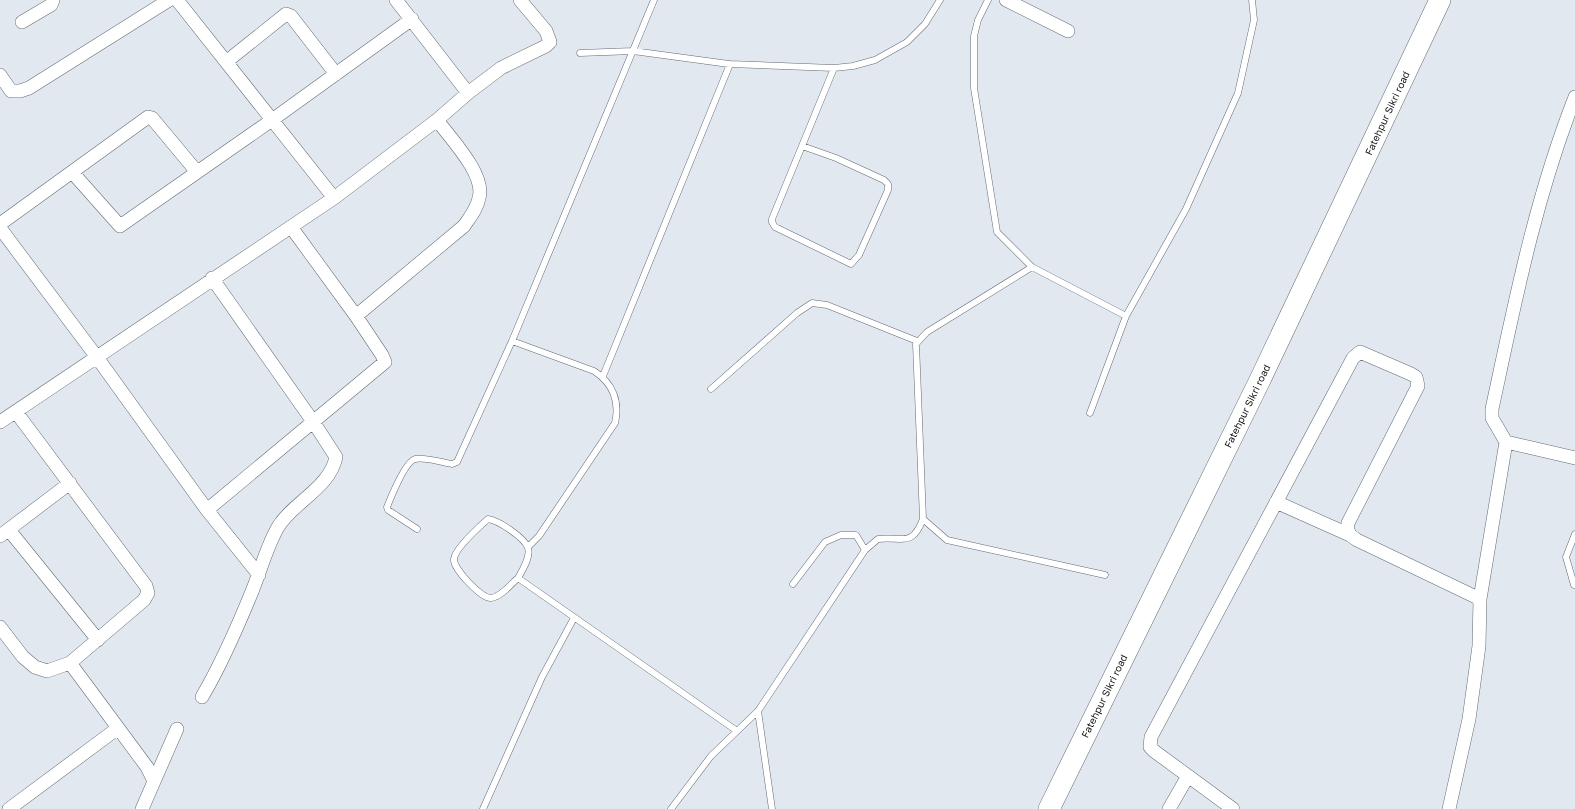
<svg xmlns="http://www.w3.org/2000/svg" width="1575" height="809" viewBox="0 0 1575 809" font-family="'Golos Text',sans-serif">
<rect width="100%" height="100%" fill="#e1e8f0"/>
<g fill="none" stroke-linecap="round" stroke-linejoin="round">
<defs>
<path id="service" d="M988 0 978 20 974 36V88L997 232 1032 267 1126 316 1090 413
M580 53 633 51 729 64 834 68 853 66 875 60 907 42 925 24 940 0
M802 146 836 158 884 180 888 184V190L859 255 851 264 775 227 772 222V219L834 68
M1126 316 1186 209 1238 93 1254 20 1252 0
M512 341 654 0
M603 376 730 64
M711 389 797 313 812 303 827 305 917 341
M923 519 947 540 1105 575
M417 529 388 510 387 507C391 497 405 462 415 459 425 457 441 462 452 464L457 462 512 341 594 371C613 383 620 402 615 423L539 536 528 547
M518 578C522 571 531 557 528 548 525 538 498 520 488 519 479 527 455 548 454 559 453 569 482 599 491 598 501 597 510 585 518 578L737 731
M793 584 825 542 841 535H856L865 550 878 539C902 536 912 548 923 519L916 344 927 332 1032 267
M1574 585 1566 557 1575 534
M758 711 772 809
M483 809 542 677 574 618
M671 809 711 756 758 711 865 550"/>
<path id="minor" d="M177 0 334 198
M396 0 468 93
M1006 0 1068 31
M22 22 51 5 53 0
M226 62 286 14 291 16 336 74
M0 75 11 91H20L29 88 169 0
M1575 97C1535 199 1515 302 1492 409V418L1506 442 1575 458
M72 172 120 226 272 120 412 19
M0 224 148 117 152 118 197 172
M0 228 96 356 207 510 259 575
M356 316 464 226C470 217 477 209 479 198 486 175 451 139 437 120
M0 422 334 198 437 120 468 93 501 68 546 46 550 42 546 31 520 0
M1276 502 1350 535
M207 510 385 362 382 355 356 316 291 227
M9 530 98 640
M0 536 70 483
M0 627 23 657 35 667 47 671 70 663 144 600 148 593 146 586 16 412
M70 663 147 767 153 779
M202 697C222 663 238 626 253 589 261 569 267 546 278 527 293 502 330 488 336 457L314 423 212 278
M9 809 118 728
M142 809 177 729
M1169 809 1188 776
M1233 809 1154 751 1150 747 1151 737 1353 358 1360 352 1411 374 1416 377 1418 386 1348 523C1347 532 1349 535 1357 540L1480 599
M1449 809 1469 719 1479 646 1480 599 1506 442"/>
<path id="primary" d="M1049 809 1259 382 1440 0"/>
</defs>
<!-- service casing -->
<use href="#service" stroke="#646a71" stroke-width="7"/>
<!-- minor casing -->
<use href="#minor" stroke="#646a71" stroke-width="14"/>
<!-- primary casing -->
<use href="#primary" stroke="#646a71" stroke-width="22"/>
<!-- service -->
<use href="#service" stroke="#fff" stroke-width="6"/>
<!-- minor -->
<use href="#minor" stroke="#fff" stroke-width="13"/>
<!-- primary -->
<use href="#primary" stroke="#fff" stroke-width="21"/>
</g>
<g text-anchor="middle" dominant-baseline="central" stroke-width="4" stroke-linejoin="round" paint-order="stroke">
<!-- street labels -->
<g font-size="10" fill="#101315" stroke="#fff">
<text transform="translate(1387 113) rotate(-65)">Fatehpur Sikri road</text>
<text transform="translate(1247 406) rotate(-64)">Fatehpur Sikri road</text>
<text transform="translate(1104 696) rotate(-64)">Fatehpur Sikri road</text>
</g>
</g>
</svg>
